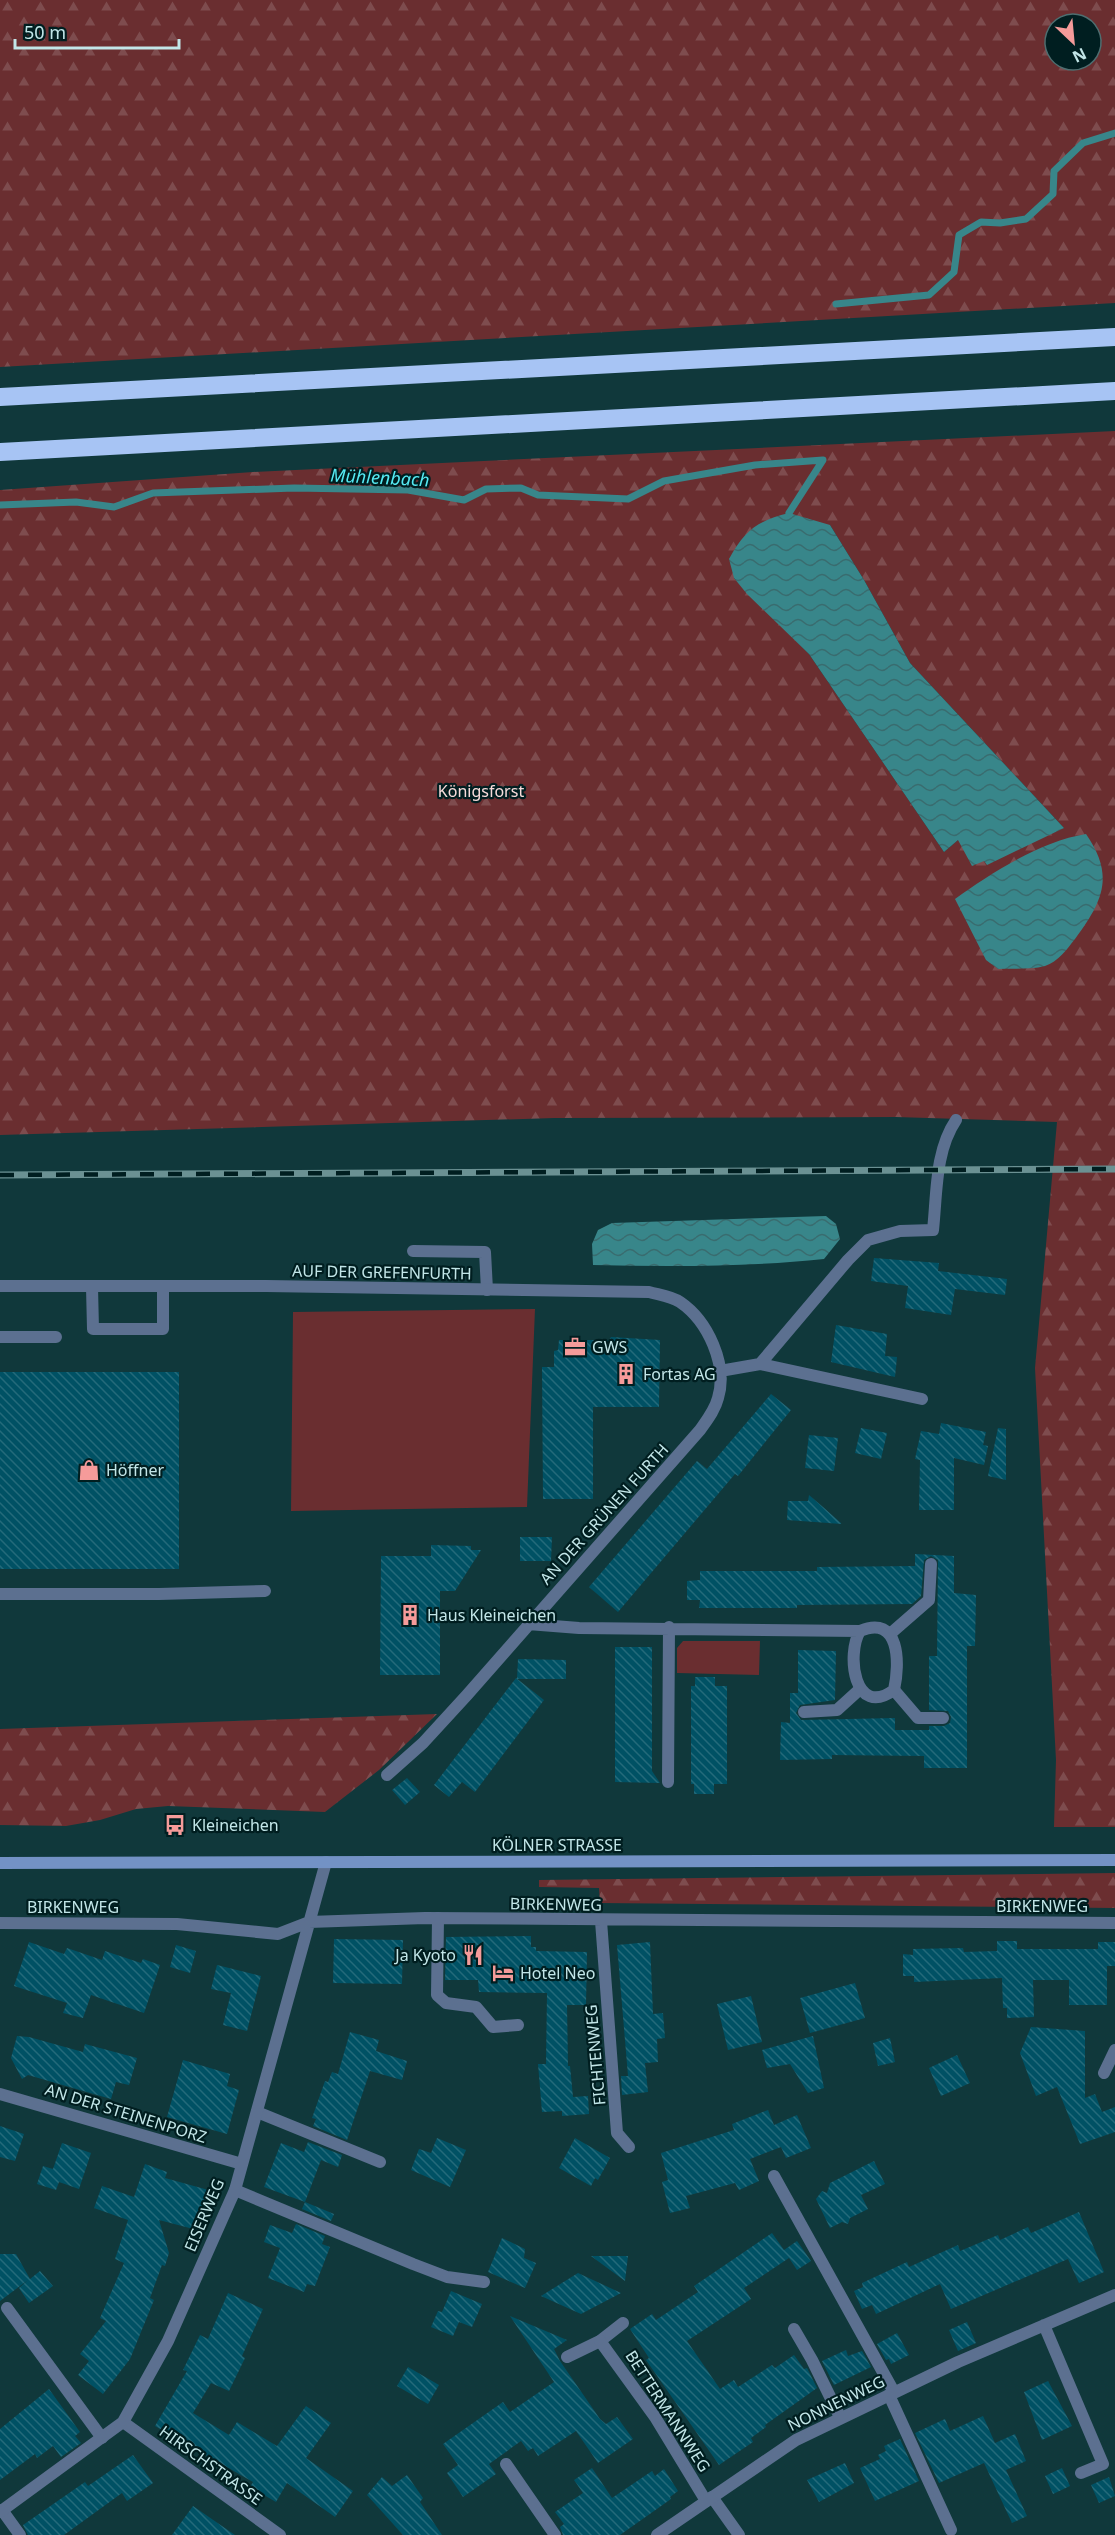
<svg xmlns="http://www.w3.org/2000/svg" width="1115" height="2535" viewBox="0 0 1115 2535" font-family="'Noto Sans',sans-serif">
<defs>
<pattern id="forest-firs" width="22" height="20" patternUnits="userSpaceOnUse" patternTransform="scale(1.5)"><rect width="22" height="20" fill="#6a2e30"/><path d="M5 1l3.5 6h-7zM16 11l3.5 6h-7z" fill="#7e4c4e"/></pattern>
<pattern id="water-waves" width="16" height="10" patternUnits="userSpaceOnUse" patternTransform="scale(1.5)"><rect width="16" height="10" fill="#38868a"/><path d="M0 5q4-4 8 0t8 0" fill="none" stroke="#396c6f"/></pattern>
<pattern id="building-back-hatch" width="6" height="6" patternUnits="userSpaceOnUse" patternTransform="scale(1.5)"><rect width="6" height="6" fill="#005164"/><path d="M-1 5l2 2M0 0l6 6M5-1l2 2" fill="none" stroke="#246a7a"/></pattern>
</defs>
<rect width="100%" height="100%" fill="#10383b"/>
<!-- green -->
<path fill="#6a2e30" d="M535 1309 527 1507 291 1511 293 1312Z
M683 1641H760L759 1675 677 1673V1648Z"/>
<!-- forest -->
<path fill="url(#forest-firs)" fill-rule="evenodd" d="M0 0H1115V303L0 367ZM1055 24H1091V60H1055Z
M1115 431V1827H1054L1056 1760 1035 1368 1057 1122 896 1117 554 1118 0 1135V490L253 472ZM830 525 864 580 910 663 1064 828 958 840 944 852 809 654 734 578Z
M437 1714 379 1770 325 1812 168 1806 136 1809 100 1820 66 1826 0 1825V1729Z
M1115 1873V1908L600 1903 599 1888 539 1887V1880Z"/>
<!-- water -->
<path fill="url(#water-waves)" d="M789 513 830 525 864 580 910 663 1064 828 987 865 984 861 972 866 958 840 944 852 809 654 747 594 734 578 729 559C745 530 757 521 789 513Z
M1086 834C1115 876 1103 901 1075 939 1067 949 1058 962 1045 966 1031 970 1013 968 998 969L986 960 955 899C991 873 1041 841 1086 834Z
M826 1216 836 1224 840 1239 824 1259C748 1267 670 1267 593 1265L592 1244 598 1230 612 1223Z"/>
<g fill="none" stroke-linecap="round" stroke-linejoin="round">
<!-- stream -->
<path stroke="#38868a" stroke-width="7" d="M836 304 929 295 954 272 959 235 981 222 1000 223 1026 219 1053 194 1054 171 1083 143 1115 133
M0 505 76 502 114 507 153 493 294 488 408 490 464 500 486 489 521 488 538 495 628 499 664 481 755 465 823 460 789 513"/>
</g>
<!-- building -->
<path fill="url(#building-back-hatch)" d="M874 1258 939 1263 938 1271 1007 1279 1005 1295 955 1289 951 1315 905 1308 908 1286 871 1281Z
M836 1325 887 1334 885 1356 897 1357 895 1377 831 1362Z
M611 1337 660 1340 659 1407H593V1499H543L542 1367H554V1351L558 1350 559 1340H609Z
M0 1372H179V1569H0Z
M771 1394 791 1410 738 1476 735 1474 618 1612 589 1587 697 1461 707 1469Z
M941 1423 986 1432 983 1445 988 1446 984 1465 954 1458V1510H919L920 1460 915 1459 921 1431 939 1434Z
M861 1428 887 1433 881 1459 855 1453Z
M998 1428 1006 1429V1480L988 1476Z
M809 1435 838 1438 834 1471 805 1468Z
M809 1495 823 1507 842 1524 787 1520 788 1501H808Z
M520 1537H552L551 1561H520Z
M431 1545 471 1546V1550H481L455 1591H440V1675H380L381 1556H431Z
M915 1554 954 1556V1593L976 1595 975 1646H967V1768H924V1756L832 1755V1759L780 1760 781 1722 790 1723V1693H798V1650L836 1651 835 1700 800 1705 796 1713 801 1720 895 1718V1730H929V1726H944L950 1723 951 1717 948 1711 929 1710V1656H937L938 1560 931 1556 924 1560 921 1596 912 1604 797 1605V1608H699L700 1600H687V1581L700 1580V1571H817V1567L915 1566Z
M615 1647H652V1771L660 1783 615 1782Z
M518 1659 566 1660V1679H517Z
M695 1677H715V1686H727V1784H714V1794H694V1784H691V1686H695Z
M516 1678 544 1700 475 1792 462 1782 449 1797 434 1785Z
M407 1778 420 1792 405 1805 392 1790Z
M531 1936V1947H536V1951L587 1952 586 2005H567L568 2066H570L573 2097 588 2096 589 2114 562 2116V2111L542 2112 538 2064H546L547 1993 479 1992 478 1980H445L446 1937Z
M334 1939 403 1940 402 1984 333 1983Z
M997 1941H1017V1949H1098V1942H1115V1966H1107V2005H1069V1980H1033L1034 2017 1007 2018V2008H1003L1002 1978 914 1982V1976H903V1954L913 1955V1949L963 1948 964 1952 997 1951Z
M29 1942 64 1954 67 1948 102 1960 105 1951 141 1963 143 1959 160 1965 144 2013 91 1995 83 2018 63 2013 67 2003 14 1986Z
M650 1942 653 2014 663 2013 665 2038 657 2039 658 2062 645 2063 648 2092 622 2095 621 2076H628L617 1945Z
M176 1945 196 1951 190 1973 170 1967Z
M217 1965 261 1976 247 2031 223 2025 231 1993 211 1989Z
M855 1983 865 2018 810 2033 800 1998Z
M751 1996 762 2042 728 2050 717 2004Z
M1031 2027 1085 2031V2098L1095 2094 1102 2112 1115 2107V2132L1080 2144 1057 2087 1036 2096 1020 2053Z
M350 2032 379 2040 376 2051 407 2061 402 2080 370 2071 347 2140 313 2126 316 2119 312 2118 325 2081 328 2082 332 2072 338 2074Z
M17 2036 29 2037 83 2052 85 2044 137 2058 129 2085 116 2082 111 2099 28 2075 22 2079 11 2058Z
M813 2036 824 2088 808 2093 790 2064 767 2068 762 2050Z
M890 2038 895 2062 878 2066 873 2043Z
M957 2055 970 2083 941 2096 929 2068Z
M183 2060 230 2074 227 2086 239 2090 227 2134 167 2117Z
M768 2110 774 2125 797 2115 811 2148 786 2158 781 2147 750 2159 759 2181 739 2190 735 2183 686 2196 690 2208 670 2213 662 2182 668 2180 661 2153 734 2130 732 2124Z
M0 2126 24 2134 15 2161 0 2157Z
M437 2138 466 2150 450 2187 411 2170 419 2149 431 2153Z
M575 2138 610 2158 598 2180 595 2178 591 2186 559 2168Z
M308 2142 342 2155 338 2167 321 2160 305 2202 264 2187 281 2143 304 2152Z
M62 2143 91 2153 79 2189 59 2182 56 2190 37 2184 43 2166 53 2169Z
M874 2161 885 2184 861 2195 868 2209 850 2218 848 2224 842 2222 830 2228 816 2199 822 2191 827 2193 830 2183Z
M145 2164 167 2172 165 2178 212 2191 201 2231 159 2220 169 2253 165 2266 162 2265 150 2298 154 2300 130 2359 103 2394 78 2375 89 2361 80 2354 106 2321 100 2318 124 2263 115 2259 128 2220 94 2208 102 2186 134 2197Z
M305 2202 334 2214 331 2221 302 2209Z
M1079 2212 1104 2272 1079 2283 1068 2259 951 2309 940 2284 876 2314 872 2305 862 2309 854 2291 863 2287 862 2283 907 2262 909 2267 958 2245 960 2251 998 2235 1000 2240 1028 2227 1031 2233Z
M296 2224 325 2236 322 2244 330 2247 315 2286 307 2284 304 2292 268 2278 280 2248 264 2242 270 2225 292 2233Z
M772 2233 784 2250 797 2241 811 2261 797 2270 789 2258 744 2288 751 2299 687 2341 720 2389 734 2380 738 2387 772 2365 775 2368 794 2355 804 2369 807 2368 817 2388 765 2425 766 2427 751 2438 753 2442 719 2465 646 2360 649 2358 630 2329 652 2314 656 2320 698 2292 694 2286Z
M502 2238 525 2249 524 2258 536 2263 525 2288 488 2272Z
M0 2254H16L30 2279 40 2271 53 2286 29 2303 19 2288 28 2280 0 2301Z
M591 2256H628L625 2281Z
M578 2273 621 2293 581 2314 541 2296Z
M451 2291 482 2304 472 2327 459 2322 453 2336 431 2327 438 2311 442 2312Z
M228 2293 263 2309 242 2356 245 2358 229 2391 211 2383 193 2413 229 2435 237 2422 277 2446 306 2406 331 2423 306 2458 353 2491 335 2517 287 2483 276 2502 250 2487 253 2482 155 2426 187 2371 183 2370 200 2335 208 2339Z
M510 2316 567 2340 554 2349 560 2361 600 2419 606 2424 617 2417 633 2439 598 2463 576 2431 538 2456 533 2448 528 2451 521 2441 489 2464 496 2474 463 2497 447 2473 458 2465 443 2444 503 2402 510 2412 554 2382Z
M967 2322 976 2343 958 2351 949 2330Z
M897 2333 909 2355 891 2364 889 2359 886 2360 877 2344Z
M846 2350 848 2356 862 2351 871 2367 834 2385 822 2361Z
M408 2367 439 2385 428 2404 397 2386Z
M1048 2381 1072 2426 1042 2440 1024 2392Z
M49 2389 80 2432 75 2436 81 2443 61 2457 53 2446 37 2458 35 2454 0 2480V2429Z
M983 2416 995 2443 1015 2434 1026 2461 1006 2470 1027 2516 1012 2523 984 2463 939 2483 915 2433 945 2419 950 2431Z
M900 2439 919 2481 875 2501 860 2468 880 2459 878 2455 886 2451 884 2446Z
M133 2455 153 2483 127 2501 122 2493 64 2535H28L23 2525 85 2482 88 2486Z
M845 2463 854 2483 819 2502 807 2480Z
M592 2468 612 2498 652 2471 655 2476 664 2469 678 2491 670 2497 671 2499 620 2535H563L560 2527 564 2524 555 2512 583 2493 574 2480Z
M1062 2468 1070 2486 1053 2494 1045 2476Z
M407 2475 423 2498 420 2502 442 2535H403L367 2495 382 2477 392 2486Z
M1109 2477 1115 2496 1099 2503 1091 2485Z
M193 2506 235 2535H172Z"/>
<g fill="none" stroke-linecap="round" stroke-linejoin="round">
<!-- lane -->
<path stroke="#5c7090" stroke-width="12" d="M413 1251 485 1252 487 1290
M92 1287 93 1329H163V1288
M0 1337H56
M0 1594H159L265 1591
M890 1634 929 1600 931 1564
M894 1690 918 1718H943
M804 1712 837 1710 859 1690
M438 1918 437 1995 446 2003 476 2007 493 2027 518 2025
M257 2112 380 2162
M774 2176 894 2392
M235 2190 413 2264 447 2277 484 2282
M7 2308 102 2438
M794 2329 812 2360 840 2417
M567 2357 600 2341 623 2323
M889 2395 951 2530
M506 2464 555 2535
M712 2497 739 2535
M2 2510 20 2535"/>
<!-- street -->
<path stroke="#5c7090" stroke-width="12" d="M0 1286H266L649 1292C660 1295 671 1296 680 1302 708 1321 728 1365 718 1398 715 1410 707 1420 700 1430L467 1695 423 1743 387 1775
M760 1364 922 1399
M720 1371 760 1364 848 1260 868 1240 900 1231 933 1230C937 1193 935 1151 956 1120
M528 1624 579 1628 860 1631C900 1614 900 1663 894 1690 854 1719 846 1654 860 1631
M668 1782 669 1627
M601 1921 617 2133 629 2147
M0 1923 177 1924 278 1934 309 1922 425 1918 1115 1923
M1104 2073 1115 2050
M0 2094 242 2164
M1044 2325 1103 2464 1081 2473
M600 2341 655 2417 706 2501
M123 2422 280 2535
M0 2512 123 2422 168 2341 235 2190 326 1862
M657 2535 796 2440 958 2362 1115 2295"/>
<!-- secondary -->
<path stroke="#7392c5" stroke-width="12" d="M0 1863 1115 1860"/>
<!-- highway -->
<path stroke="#a7c4f4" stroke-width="18" d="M0 397 1115 337
M0 452 1115 391"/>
<defs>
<path id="rail" d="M0 1175 1115 1169"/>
</defs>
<!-- rail casing -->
<use href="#rail" stroke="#6b9193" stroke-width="7"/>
<!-- rail -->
<use href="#rail" stroke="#001e20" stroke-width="4.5" stroke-dasharray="14" stroke-linecap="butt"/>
</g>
<!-- icons -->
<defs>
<symbol id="office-bare" viewBox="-9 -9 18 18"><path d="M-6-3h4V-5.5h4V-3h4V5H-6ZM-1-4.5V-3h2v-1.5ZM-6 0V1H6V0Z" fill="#f59b9a" stroke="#001e20" stroke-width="2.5" paint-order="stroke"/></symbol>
<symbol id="building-bare" viewBox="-9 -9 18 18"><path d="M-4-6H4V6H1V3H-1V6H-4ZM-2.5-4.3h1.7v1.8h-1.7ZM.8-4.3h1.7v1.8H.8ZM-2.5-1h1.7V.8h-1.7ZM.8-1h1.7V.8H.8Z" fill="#f59b9a" stroke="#001e20" stroke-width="2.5" paint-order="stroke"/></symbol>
<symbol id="shop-bare" viewBox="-9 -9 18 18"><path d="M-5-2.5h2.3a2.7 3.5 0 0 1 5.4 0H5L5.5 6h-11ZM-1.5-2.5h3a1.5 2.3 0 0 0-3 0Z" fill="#f59b9a" stroke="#001e20" stroke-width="2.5" paint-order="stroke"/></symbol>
<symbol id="bus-bare" viewBox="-9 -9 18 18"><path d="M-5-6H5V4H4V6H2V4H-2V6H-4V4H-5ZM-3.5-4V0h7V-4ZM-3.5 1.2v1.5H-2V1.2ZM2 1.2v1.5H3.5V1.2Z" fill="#f59b9a" stroke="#001e20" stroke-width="2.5" paint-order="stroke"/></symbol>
<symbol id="restaurant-bare" viewBox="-9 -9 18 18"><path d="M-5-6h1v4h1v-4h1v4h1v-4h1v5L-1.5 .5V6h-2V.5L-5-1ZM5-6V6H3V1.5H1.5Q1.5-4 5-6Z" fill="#f59b9a" stroke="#001e20" stroke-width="2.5" paint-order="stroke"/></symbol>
<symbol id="hotel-bare" viewBox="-9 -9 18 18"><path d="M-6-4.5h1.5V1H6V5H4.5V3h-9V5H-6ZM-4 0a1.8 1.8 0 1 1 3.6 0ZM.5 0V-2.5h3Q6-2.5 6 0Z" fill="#f59b9a" stroke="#001e20" stroke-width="2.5" paint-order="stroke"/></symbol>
</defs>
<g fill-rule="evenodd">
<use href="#office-bare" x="560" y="1332" width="30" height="30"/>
<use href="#building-bare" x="611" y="1359" width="30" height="30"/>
<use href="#shop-bare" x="74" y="1455" width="30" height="30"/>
<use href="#building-bare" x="395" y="1600" width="30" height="30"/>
<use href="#bus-bare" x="160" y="1810" width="30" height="30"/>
<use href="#restaurant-bare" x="458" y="1940" width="30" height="30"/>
<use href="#hotel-bare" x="488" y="1958" width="30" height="30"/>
</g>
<g text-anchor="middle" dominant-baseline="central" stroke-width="4.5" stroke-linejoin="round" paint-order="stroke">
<!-- park labels -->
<g font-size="16" fill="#f8dcdb" stroke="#001e20">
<text x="481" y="791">Königsforst</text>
</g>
<!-- street labels -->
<g font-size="16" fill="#c2e6e8" stroke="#001e20">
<text transform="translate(382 1272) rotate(1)">AUF DER GREFENFURTH</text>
<text transform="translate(604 1514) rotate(-48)">AN DER GRÜNEN FURTH</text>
<text x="557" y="1845">KÖLNER STRASSE</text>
<text transform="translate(556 1904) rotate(1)">BIRKENWEG</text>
<text x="1042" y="1906">BIRKENWEG</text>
<text x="73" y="1907">BIRKENWEG</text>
<text transform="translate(595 2055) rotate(-95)">FICHTENWEG</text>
<text transform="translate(126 2113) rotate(17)">AN DER STEINENPORZ</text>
<text transform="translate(204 2215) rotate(-67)">EISERWEG</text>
<text transform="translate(836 2403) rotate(-26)">NONNENWEG</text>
<text transform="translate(668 2411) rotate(57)">BETTERMANNWEG</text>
<text transform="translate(211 2465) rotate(36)">HIRSCHSTRASSE</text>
</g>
<!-- poi labels -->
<g font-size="16" fill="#c2e6e8" stroke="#001e20" text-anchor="start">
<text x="592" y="1347">GWS</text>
<text x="643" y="1374">Fortas AG</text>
<text x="106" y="1470">Höffner</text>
<text x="427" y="1615">Haus Kleineichen</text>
<text x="192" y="1825">Kleineichen</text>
<text x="456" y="1955" text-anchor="end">Ja Kyoto</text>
<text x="520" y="1973">Hotel Neo</text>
</g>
<!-- water labels -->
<g font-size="18" font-style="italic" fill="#55eaf3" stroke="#001e20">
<text transform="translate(380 477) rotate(3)">Mühlenbach</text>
</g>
</g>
<!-- north arrow -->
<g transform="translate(1073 42) rotate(154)"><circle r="28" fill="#001e20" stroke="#4e6e70" stroke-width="1.5"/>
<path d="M0-4.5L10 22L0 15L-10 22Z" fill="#f59b9a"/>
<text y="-9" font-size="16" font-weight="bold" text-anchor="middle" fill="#c2e6e8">N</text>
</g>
<!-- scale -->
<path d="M15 39v9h164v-9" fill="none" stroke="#c2e6e8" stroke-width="3"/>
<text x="24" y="39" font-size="18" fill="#c2e6e8" stroke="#001e20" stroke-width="4.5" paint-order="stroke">50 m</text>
</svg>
